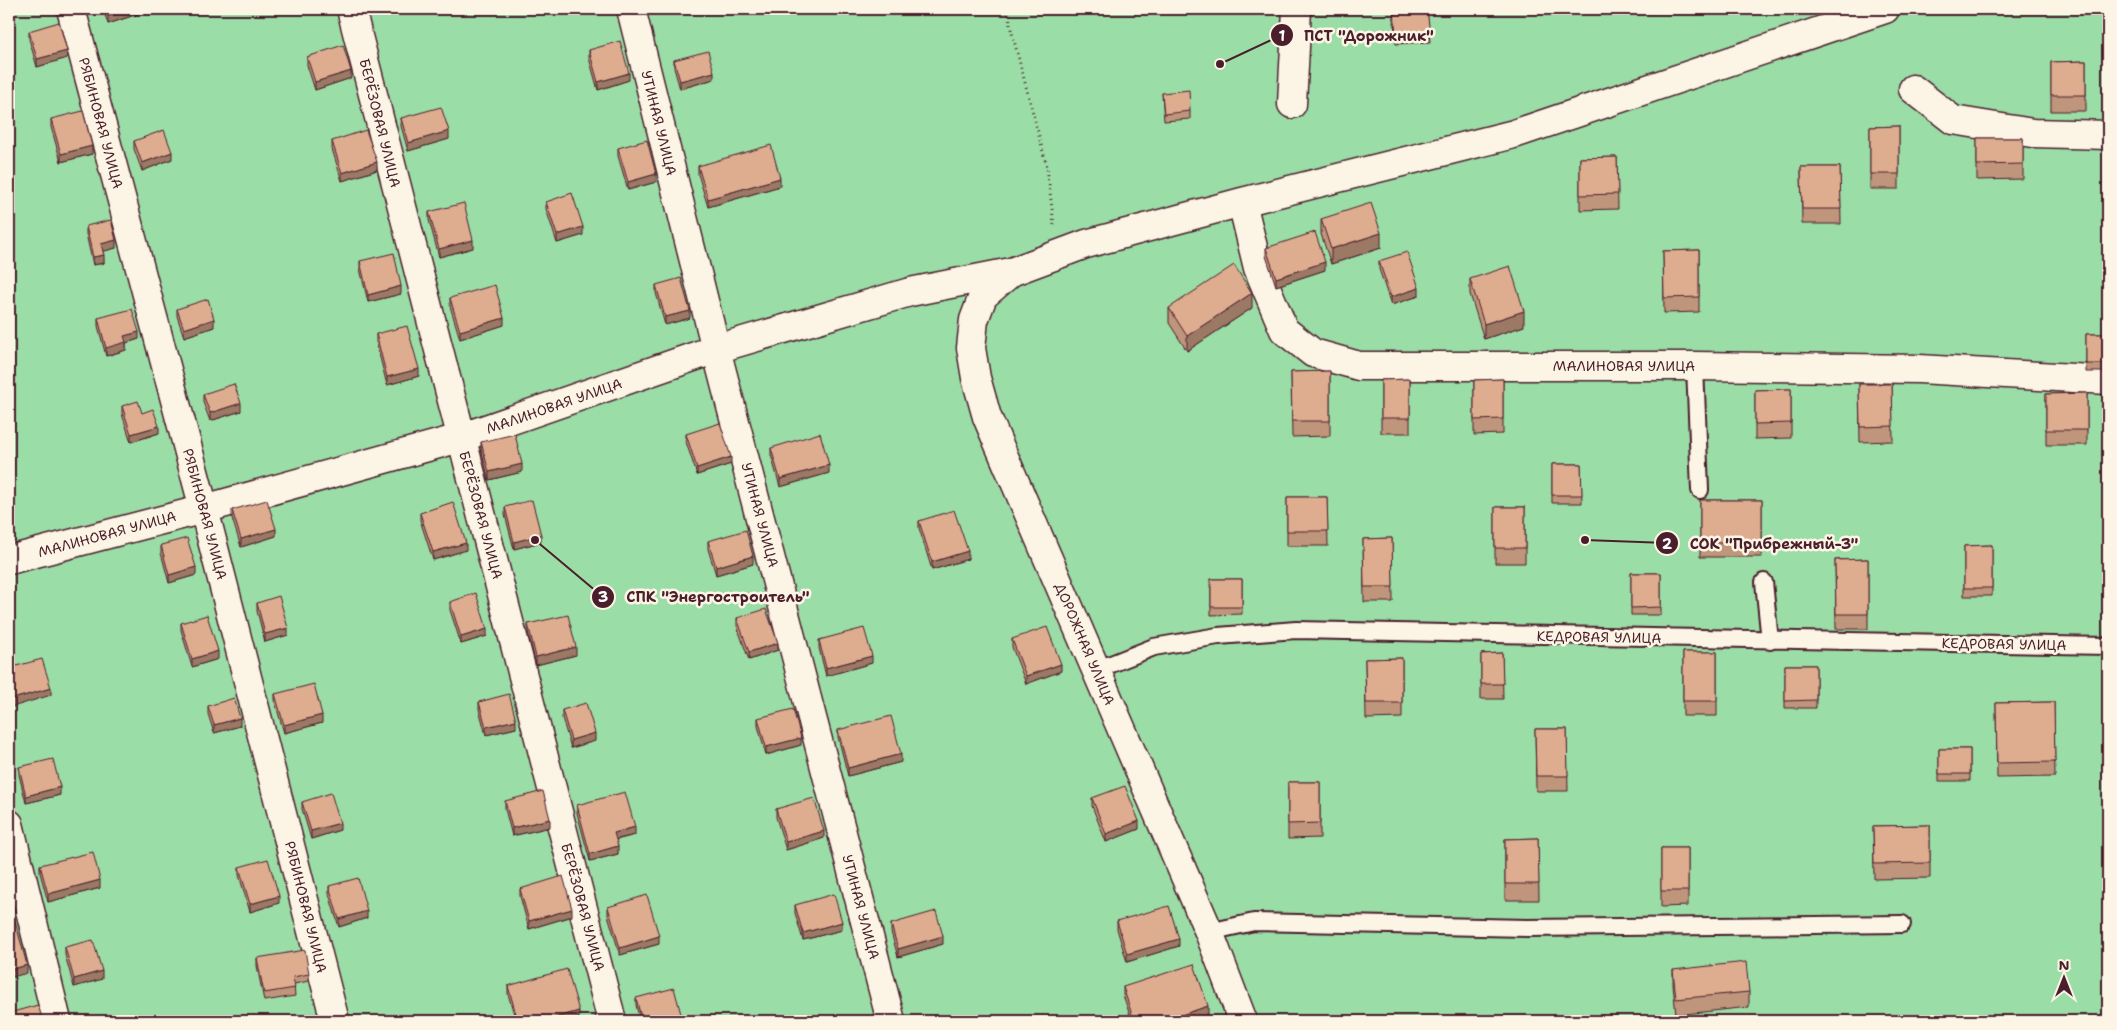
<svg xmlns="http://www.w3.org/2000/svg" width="2117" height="1030" viewBox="0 0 2117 1030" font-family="'Shantell Sans',sans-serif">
<rect width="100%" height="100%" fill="#fcf5e5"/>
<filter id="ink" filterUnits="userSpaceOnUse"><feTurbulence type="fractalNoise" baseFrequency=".02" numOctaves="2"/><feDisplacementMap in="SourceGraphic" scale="10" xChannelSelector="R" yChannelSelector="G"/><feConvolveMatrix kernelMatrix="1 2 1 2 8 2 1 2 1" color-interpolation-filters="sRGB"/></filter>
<g filter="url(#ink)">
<!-- green -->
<path fill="#9bdda7" stroke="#727e69" d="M9 9H2108V1021H9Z"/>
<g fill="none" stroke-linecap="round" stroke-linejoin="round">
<defs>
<path id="service" d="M1695 366 1700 490
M1764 582 1770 641
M1096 670 1154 647 1218 636 1296 630 2108 646
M1209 932 1254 922 1527 928 1902 924"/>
<path id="minor" d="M71 9 204 509 335 1021
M351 9 612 1021
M631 9 716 349 891 1021
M1913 89 1953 120 2033 133 2108 135
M1292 104 1297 9
M1242 202 1258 268 1284 330 1313 353 1359 366H1695L1919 369 2108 380
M1010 273 983 296 974 320 971 348 976 378 987 417 1209 932 1243 1021
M9 560 204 509 460 438 716 349 910 292 1011 272 1086 244 1242 202 1514 134 1885 9
M9 824 57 1021"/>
</defs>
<!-- service casing -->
<use href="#service" stroke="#4a1f2b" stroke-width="20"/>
<!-- minor casing -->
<use href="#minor" stroke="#4a1f2b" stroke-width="31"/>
<!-- path -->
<path stroke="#4a1f2b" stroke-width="3" stroke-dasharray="1 4" stroke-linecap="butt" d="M1009 9 1010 25 1047 167 1054 225"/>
<!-- service -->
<use href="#service" stroke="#fcf5e5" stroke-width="16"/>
<!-- minor -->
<use href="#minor" stroke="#fcf5e5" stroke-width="28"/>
</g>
<!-- wall -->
<path fill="#bf957c" stroke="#4a1f2b" d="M103 9H150V10L108 24Z
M1393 9H1427L1430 42 1396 44Z
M1618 9H1654V13H1618Z
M29 31 67 58 37 67 29 39Z
M589 50 629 80 598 90 589 58Z
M307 57 351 78 315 90 307 65Z
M674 60 714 79 680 89 674 68Z
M2086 61V111H2051V62Z
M1162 93 1190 111V119L1164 121Z
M401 118 449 139 408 151 401 126Z
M51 119 92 154 61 162 51 127Z
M1899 126V189H1870V127Z
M1977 138H2023V179L1977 180Z
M134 141 172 159 142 171 134 149Z
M332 141 377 170 342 181 332 149Z
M618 148 656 182 628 190 618 156Z
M1617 157 1618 209 1580 210V158Z
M698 166 780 186 708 207 698 174Z
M1801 167H1840L1841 224H1802Z
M546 202 583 235 557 243 546 209Z
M429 212 473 248 439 257 429 220Z
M1321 219 1381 248 1331 264 1321 234Z
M86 226 116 248 103 251 104 263 93 265 86 234Z
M1266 248 1325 270 1276 286 1266 256Z
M1699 250V312L1664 313 1663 251Z
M360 261 401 294 368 302 360 269Z
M1379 261 1419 296 1391 305 1379 269Z
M1470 279 1524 326 1484 339 1470 294Z
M656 285 690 318 665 325 656 293Z
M450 298 504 325 460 339 450 306Z
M1169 308H1252L1187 351 1169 323Z
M177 309 214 327 184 337 177 316Z
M98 318 139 339 126 343V350L106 356 98 326Z
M376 334 419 376 387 385 376 342Z
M2086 334H2108V372H2086Z
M1330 371V436L1292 437 1291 372Z
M1410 379V433H1381V380Z
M1503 379V434L1474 435V380Z
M1859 384H1892L1893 441 1860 442Z
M1791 389V438L1755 439V390Z
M2087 393V445H2046V394Z
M203 394 241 411 210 421 203 402Z
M122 406 159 433 131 442 122 414Z
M686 434 731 464 697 475 686 442Z
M481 442 522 472 489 480 481 449Z
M771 448 829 473 780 487 771 455Z
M1552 464H1581L1582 503H1552Z
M1287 497H1327L1328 546H1287Z
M1700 500H1762V557H1700Z
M505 507 541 542 514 549 505 515Z
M1495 507H1525V563H1495Z
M232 510 276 536 241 547 232 518Z
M420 513 466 550 433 560 420 520Z
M919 521 968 559 932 570 919 528Z
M1392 538 1393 602H1364L1363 539Z
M708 541 753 564 716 575 708 549Z
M161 545 196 575 169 583 161 553Z
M1992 545V596H1964V546Z
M1868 559V629H1836L1835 560Z
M1631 573H1661V615H1631Z
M1211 579H1242V614L1211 615Z
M450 602 487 636 461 644 450 610Z
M257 603 288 635 265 642 257 611Z
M737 618 778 650 749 660 737 626Z
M181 623 218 659 192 667 181 630Z
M528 624 576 655 536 665 528 632Z
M1012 639 1061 671 1026 684 1012 647Z
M819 640 872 663 826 676 819 648Z
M1683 652H1717V716H1683Z
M1502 653 1503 699H1481V654Z
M1402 658V718L1366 719 1365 659Z
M1785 665H1816V708H1785Z
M275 694 322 723 284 733 275 702Z
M479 702 516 728 486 735 479 709Z
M2054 702 2055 777 1997 778 1996 703Z
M208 706 240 726 214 733 208 714Z
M562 710 595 741 571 748 562 718Z
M758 718 801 745 766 755 758 726Z
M1535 729H1567L1568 791H1536Z
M838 730 901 762 848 776 838 737Z
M1939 749H1970V781H1939Z
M19 767 60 795 26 803 19 775Z
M1288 782H1320V838L1288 839Z
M1092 798 1139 829 1106 842 1092 806Z
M505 801 550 827 512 836 505 809Z
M302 802 340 830 311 839 302 809Z
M577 805 635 835 616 840 618 854 590 861 577 813Z
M776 809 824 838 786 850 776 817Z
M1930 825V878L1874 879 1873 826Z
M1538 838 1539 900H1505V839Z
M1661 848H1688V906L1661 907Z
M40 865 100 888 48 902 40 873Z
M239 867 279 903 250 912 239 875Z
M329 886 367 918 339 927 329 894Z
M520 889 572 916 529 929 520 896Z
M795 905 842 930 803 940 795 913Z
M608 907 659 944 620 955 608 915Z
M1117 921 1179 946 1127 962 1117 929Z
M891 924 943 944 898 957 891 932Z
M65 947 102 979 74 987 65 955Z
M257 958 309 974V981L294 984 295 996 264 1001 257 966Z
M1673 970 1749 992V1007L1676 1015 1673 985Z
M508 986 579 1018 569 1021H516L508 994Z
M1123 987 1208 1014 1186 1021H1132L1123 995Z
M636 998 681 1021H640L636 1005Z"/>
<!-- shaded-wall -->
<path fill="#9b7965" stroke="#4a1f2b" d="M130 9H150V10L108 24V16Z
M655 9H673L655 14Z
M67 51V58L37 67V59Z
M351 71V78L315 90V82Z
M714 72V79L680 89V81Z
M629 73V80L598 90V82Z
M449 131V139L408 151V143Z
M92 146V154L61 162V154Z
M172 152V159L142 171V163Z
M377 162V170L342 181V173Z
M13 173V181L9 182V174Z
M656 174V182L628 190V182Z
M780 178V186L708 207V199Z
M583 227V235L557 243V235Z
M1381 233V248L1331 264V249Z
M116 240V248L101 252V244Z
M473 240V248L439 257V249Z
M104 255V263L93 265V257Z
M1325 262V270L1276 286V278Z
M401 286V294L368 302V295Z
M1419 288V296L1391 305V297Z
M1252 293V308L1187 351V336Z
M690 311V318L665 325V317Z
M1524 311V326L1484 339V324Z
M504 318V325L460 339V331Z
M214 319V327L184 337V329Z
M139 332V339L126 343V350L106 356V348L124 336Z
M419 369V376L387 385V377Z
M241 403V411L210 421V413Z
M159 426V433L131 442V434Z
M731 457V464L697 475V468Z
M522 464V472L489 480V472Z
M829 465V473L780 487V479Z
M276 529V536L241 547V539Z
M541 535V542L514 549V542Z
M466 543V550L433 560V552Z
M968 551V559L932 570V562Z
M753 556V564L716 575V567Z
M196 567V575L169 583V575Z
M288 628V635L265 642V634Z
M487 629V636L461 644V637Z
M778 643V650L749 660V652Z
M576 647V655L536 665V657Z
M218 651V659L192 667V659Z
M872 656V663L826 676V668Z
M1061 664V671L1026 684V676Z
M51 688V695L9 708V700Z
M322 715V723L284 733V725Z
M240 718V726L214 733V725Z
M516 720V728L486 735V727Z
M595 733V741L571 748V740Z
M801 738V745L766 755V747Z
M901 754V762L848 776V768Z
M60 787V795L26 803V796Z
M550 819V827L512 836V828Z
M1139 821V829L1106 842V834Z
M340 823V830L311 839V831Z
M635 827V835L614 840V833Z
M824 831V838L786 850V842Z
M618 846V854L590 861V854Z
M100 880V888L48 902V894Z
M279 896V903L250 912V904Z
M572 909V916L529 929V921Z
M367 911V918L339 927V919Z
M842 922V930L803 940V933Z
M659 936V944L620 955V948Z
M943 936V944L898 957V949Z
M1179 939V946L1127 962V954Z
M27 965V973L9 978V970Z
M102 971V979L74 987V979Z
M1208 1006V1014L1186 1021H1163Z
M579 1011V1018L569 1021H543Z
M681 1014V1021H655Z"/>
<!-- building -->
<path fill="#dead90" stroke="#4a1f2b" d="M106 9H130L108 16Z
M1394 9H1427L1430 34 1396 37Z
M59 22 67 51 37 59 29 31Z
M620 41 629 73 598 82 589 50Z
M343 45 351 71 315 82 307 57Z
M708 51 714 72 680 81 674 60Z
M2086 61V95H2051V62Z
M1189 90 1190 111 1164 114 1162 93Z
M441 107 449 131 408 143 401 118Z
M83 111 92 146 61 154 51 119Z
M1899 126V174H1870V127Z
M164 130 172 152 142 163 134 141Z
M366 130 377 162 342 173 332 141Z
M1977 138H2023V164L1977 165Z
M647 140 656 174 628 182 618 148Z
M771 145 780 178 708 199 698 166Z
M9 156 13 173 9 174Z
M1617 157 1618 194 1580 195V158Z
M1801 167H1840L1841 209H1802Z
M572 193 583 227 557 235 546 202Z
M464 203 473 240 439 249 429 212Z
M1371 203 1381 233 1331 249 1321 219Z
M111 220 116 240 101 244 104 255 93 257 86 226Z
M1315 232 1325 262 1276 278 1266 248Z
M1699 250V297L1664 298 1663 251Z
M1407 252 1419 288 1391 297 1379 261Z
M394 253 401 286 368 295 360 261Z
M1234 265 1252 293 1187 336 1169 308Z
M1510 266 1524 311 1484 324 1470 279Z
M681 278 690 311 665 317 656 285Z
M495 285 504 318 460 331 450 298Z
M208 299 214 319 184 329 177 309Z
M132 309 139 332 124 336 126 342 106 348 98 318Z
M407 326 419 369 387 377 376 334Z
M2086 334H2108V364H2086Z
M1330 371V421H1292L1291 372Z
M1410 379V418H1381V380Z
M1503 379V419L1474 420V380Z
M234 384 241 403 210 413 203 394Z
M1859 384H1892L1893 426 1860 427Z
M1791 389V423L1755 424V390Z
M2087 393V430H2046V394Z
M138 401 142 413 153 409 159 426 131 434 122 406Z
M720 423 731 457 697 468 686 434Z
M820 433 829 465 780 479 771 448Z
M515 434 522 464 489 472 481 442Z
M1552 464H1581L1582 495H1552Z
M1287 497H1327L1328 531H1287Z
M267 500 276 529 241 539 232 510Z
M532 500 541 535 514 542 505 507Z
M1700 500H1762V542H1700Z
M453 502 466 543 433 552 420 513Z
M1495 507H1525V548H1495Z
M954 510 968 551 932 562 919 521Z
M746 530 753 556 716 567 708 541Z
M187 538 196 567 169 575 161 545Z
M1392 538 1393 587H1364L1363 539Z
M1992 545V588H1964V546Z
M1868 559V614H1836L1835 560Z
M1631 573H1661V607L1631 608Z
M1211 579H1242V607H1211Z
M476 593 487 629 461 637 450 602Z
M279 596 288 628 265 634 257 603Z
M766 609 778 643 749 652 737 618Z
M207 615 218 651 192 659 181 623Z
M568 615 576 647 536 657 528 624Z
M1047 627 1061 664 1026 676 1012 639Z
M864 628 872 656 826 668 819 640Z
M1683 652H1717V701H1683Z
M1502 653 1503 684H1481V654Z
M1402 658V703H1366L1365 659Z
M42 659 51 688 9 700V668Z
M1785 665H1816V700L1785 701Z
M314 684 322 715 284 725 275 694Z
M509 694 516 720 486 727 479 702Z
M234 698 240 718 214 725 208 706Z
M2054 702 2055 762 1997 763 1996 703Z
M586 703 595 733 571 740 562 710Z
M793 709 801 738 766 747 758 718Z
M891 716 901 754 848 768 838 730Z
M1535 729H1567L1568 776H1536Z
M1939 749H1970V774H1939Z
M53 759 60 787 26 796 19 767Z
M1288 782H1320V823L1288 824Z
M1125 786 1139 821 1106 834 1092 798Z
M543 791 550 819 512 828 505 801Z
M625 792 635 827 614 833 618 846 590 854 577 805Z
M331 793 340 823 311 831 302 802Z
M814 798 824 831 786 842 776 809Z
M1930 825V863L1874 864 1873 826Z
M1538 838 1539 884H1505V839Z
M1661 848H1688V891H1661Z
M93 852 100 880 48 894 40 865Z
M268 859 279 896 250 904 239 867Z
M563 876 572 909 529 921 520 889Z
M358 878 367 911 339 919 329 886Z
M834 894 842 922 803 933 795 905Z
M647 895 659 936 620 948 608 907Z
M1169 906 1179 939 1127 954 1117 921Z
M936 911 943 936 898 949 891 924Z
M15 921 27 965 9 970V923Z
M93 940 102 971 74 979 65 947Z
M305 950 309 974 293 977 295 988 264 993 257 958Z
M1746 962 1749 992 1676 999 1673 970Z
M1194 964 1208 1006 1163 1021H1134L1123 987Z
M567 969 579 1011 543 1021H518L508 986Z
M674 988 681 1014 655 1021H642L636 998Z
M38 1005 43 1021H9V1013Z"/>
</g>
<g text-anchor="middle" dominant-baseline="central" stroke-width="5" stroke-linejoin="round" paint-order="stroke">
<!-- street labels -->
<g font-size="14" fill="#4a1f2b" stroke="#fcf5e5">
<text transform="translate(101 123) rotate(75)">РЯБИНОВАЯ УЛИЦА</text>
<text transform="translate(380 123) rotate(76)">БЕРЁЗОВАЯ УЛИЦА</text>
<text transform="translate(659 123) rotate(76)">УТИНАЯ УЛИЦА</text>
<text x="1624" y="366">МАЛИНОВАЯ УЛИЦА</text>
<text transform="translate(554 406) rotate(-19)">МАЛИНОВАЯ УЛИЦА</text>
<text transform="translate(205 514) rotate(75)">РЯБИНОВАЯ УЛИЦА</text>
<text transform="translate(481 515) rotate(75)">БЕРЁЗОВАЯ УЛИЦА</text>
<text transform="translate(760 515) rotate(75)">УТИНАЯ УЛИЦА</text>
<text transform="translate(107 534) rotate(-15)">МАЛИНОВАЯ УЛИЦА</text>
<text transform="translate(1599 637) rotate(1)">КЕДРОВАЯ УЛИЦА</text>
<text transform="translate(1085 644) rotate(67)">ДОРОЖНАЯ УЛИЦА</text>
<text transform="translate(2004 644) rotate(1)">КЕДРОВАЯ УЛИЦА</text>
<text transform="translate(306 907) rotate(76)">РЯБИНОВАЯ УЛИЦА</text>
<text transform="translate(583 907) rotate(75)">БЕРЁЗОВАЯ УЛИЦА</text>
<text transform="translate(861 907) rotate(75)">УТИНАЯ УЛИЦА</text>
</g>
</g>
<!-- callouts -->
<path fill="none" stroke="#4a1f2b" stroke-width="2" d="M1220 64L1282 35M1585 540L1667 543M535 540L603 597"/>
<g fill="#4a1f2b" stroke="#fcf5e5" stroke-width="2">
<circle cx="1220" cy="64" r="5"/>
<circle cx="1585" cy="540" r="5"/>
<circle cx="535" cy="540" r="5"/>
<circle cx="1282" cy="35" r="12"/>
<circle cx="1667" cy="543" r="12"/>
<circle cx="603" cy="597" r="12"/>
</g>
<g font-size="15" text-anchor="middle" font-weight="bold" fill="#fff">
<text x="1282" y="41">1</text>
<text x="1667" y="549">2</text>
<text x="603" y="602">3</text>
</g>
<g font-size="15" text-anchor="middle" font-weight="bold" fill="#4a1f2b" stroke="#fcf5e5" stroke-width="5" stroke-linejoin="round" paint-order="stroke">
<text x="1369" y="41">ПСТ "Дорожник"</text>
<text x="1774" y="549">СОК "Прибрежный-3"</text>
<text x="718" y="602">СПК "Энергостроитель"</text>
</g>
<!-- margin -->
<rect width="2117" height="1030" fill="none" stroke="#fcf5e5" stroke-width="30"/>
<rect x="15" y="15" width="2087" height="1000" fill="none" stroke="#4a1f2b" stroke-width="2" filter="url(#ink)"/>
<!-- north arrow -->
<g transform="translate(2064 978)" stroke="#fcf5e5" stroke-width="4" paint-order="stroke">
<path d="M0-4L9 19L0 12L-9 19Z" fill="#4a1f2b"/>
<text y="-8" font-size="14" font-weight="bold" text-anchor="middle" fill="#4a1f2b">N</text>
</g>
</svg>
